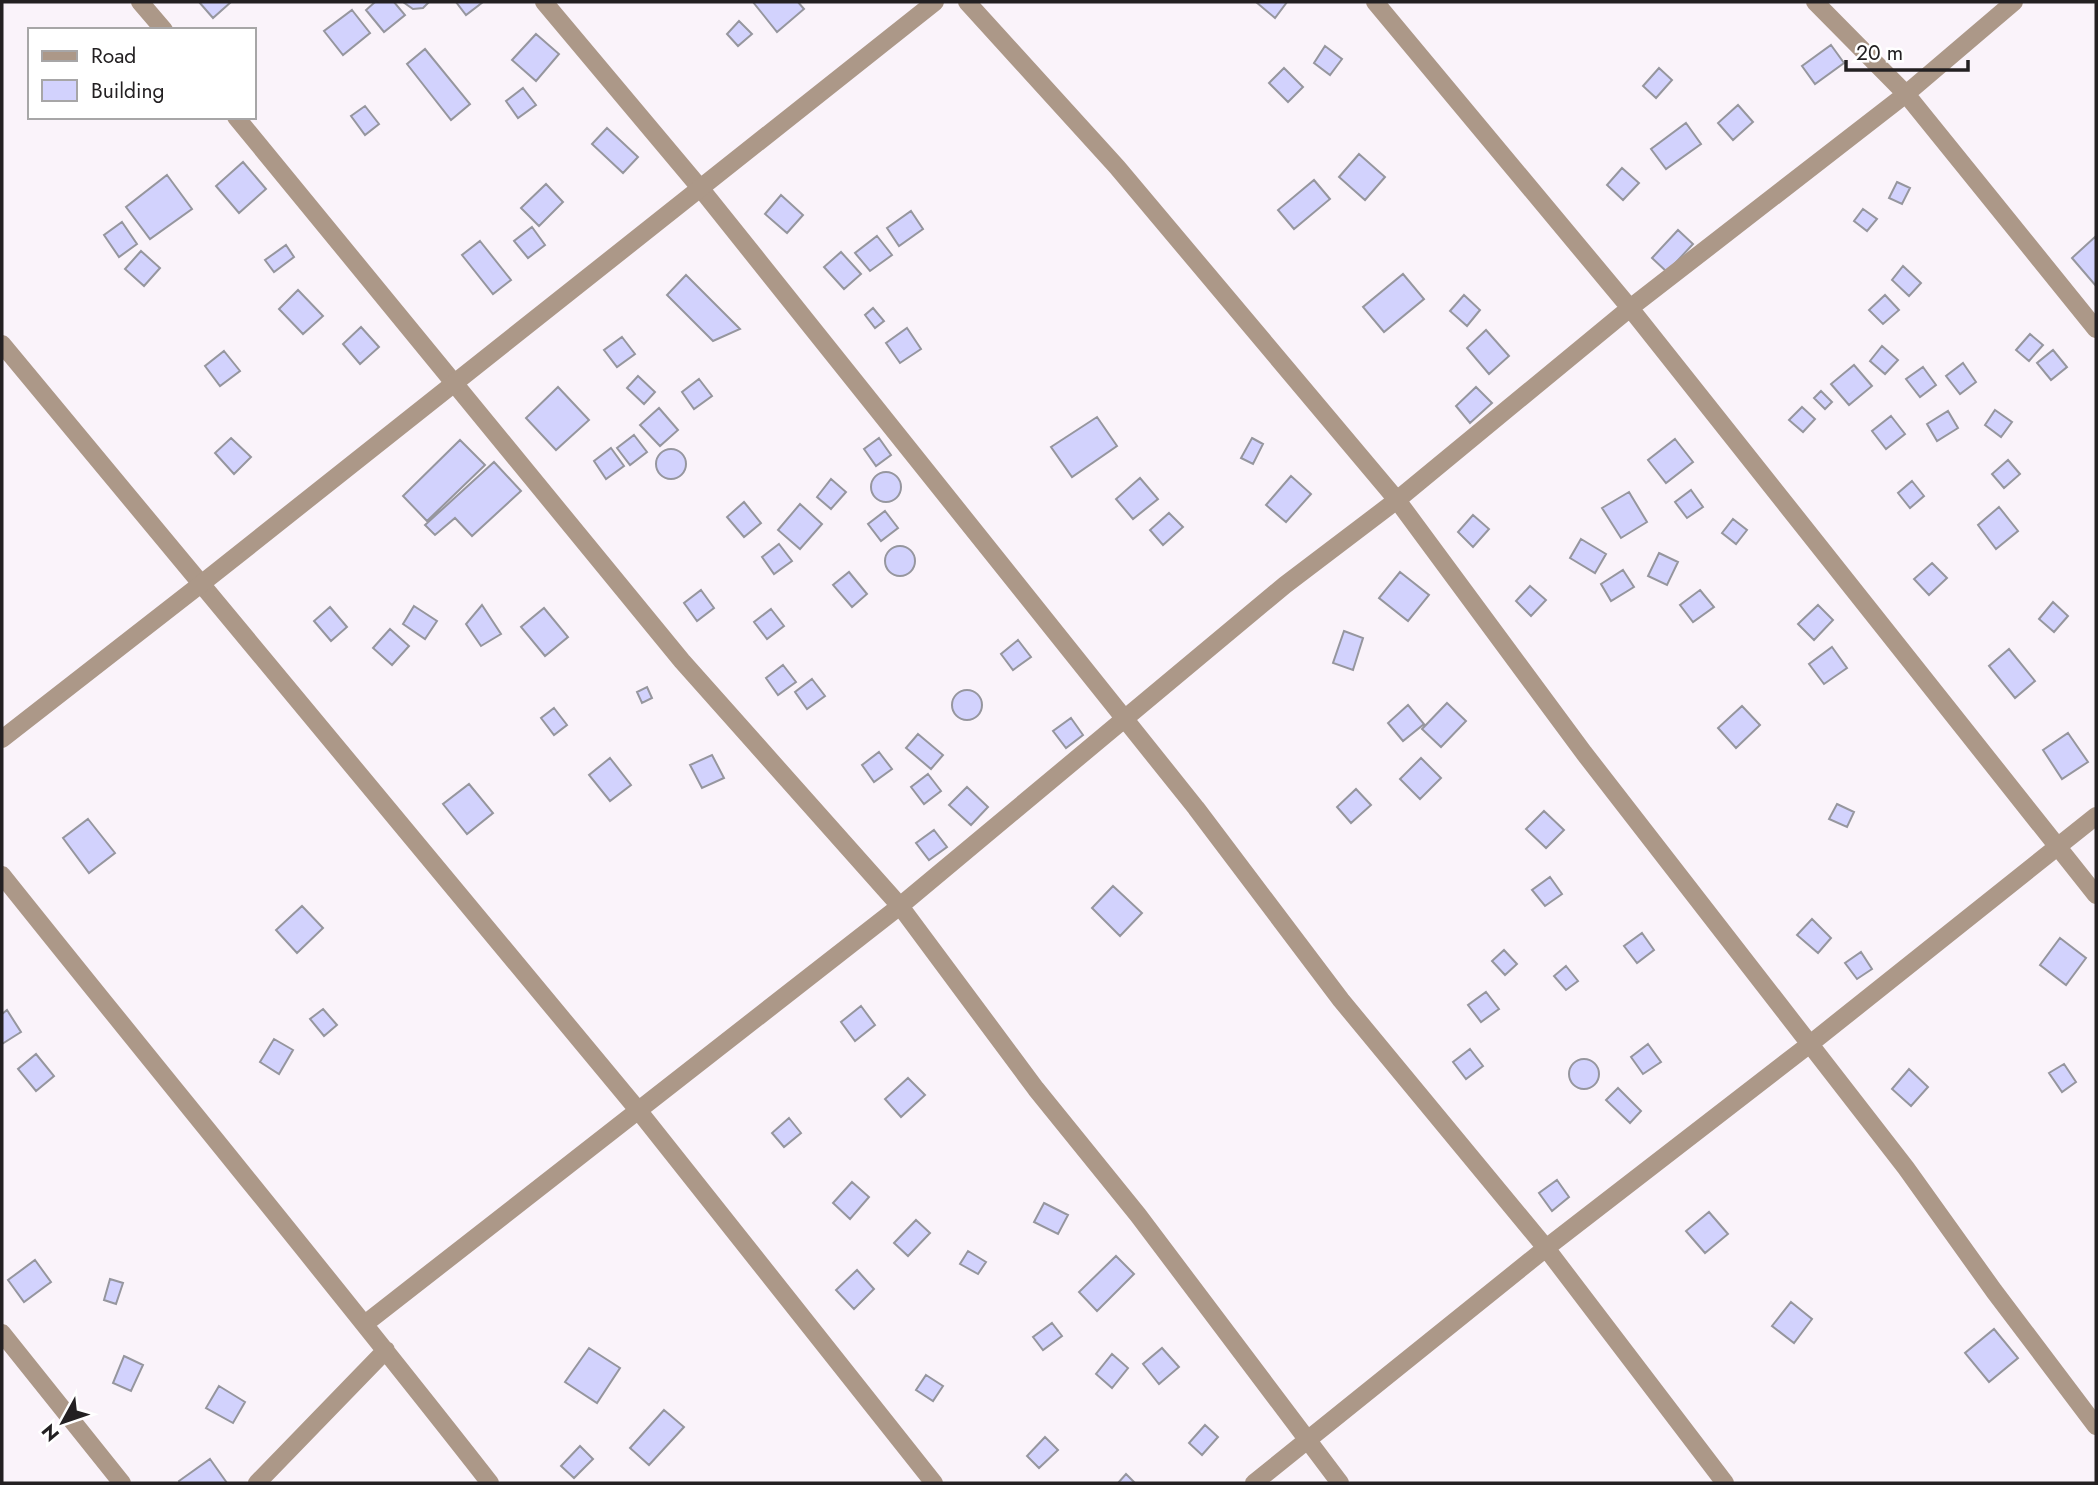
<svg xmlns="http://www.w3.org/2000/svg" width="2098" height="1485" viewBox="0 0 2098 1485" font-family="Jost,sans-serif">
<rect width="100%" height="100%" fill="#faf3fa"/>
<!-- building -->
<path fill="#d2d2fd" stroke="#96969e" stroke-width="2" d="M199 2H231L213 18Z
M375 2H394L405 15 384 32 366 10Z
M403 2H429L423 8 413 9Z
M456 2H483L466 15Z
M753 2H798L804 9 777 32Z
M1256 2H1287L1275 18Z
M352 10 370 33 343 55 324 31Z
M739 21 752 34 738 46 727 34Z
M536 34 559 54 536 81 512 60Z
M1831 45 1844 63 1815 84 1802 66Z
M1325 46 1342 59 1330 75 1314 63Z
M425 49 470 104 451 120 407 64Z
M1284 68 1303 87 1288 102 1269 83Z
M1659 68 1672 80 1656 98 1643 86Z
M523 88 536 105 518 118 506 101Z
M1738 105 1753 122 1733 140 1718 123Z
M365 106 379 124 365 135 351 116Z
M1686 123 1701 144 1666 169 1651 149Z
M607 128 638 157 623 173 592 144Z
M1359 154 1385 177 1365 200 1339 177Z
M243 162 266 189 239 213 216 186Z
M1622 168 1639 183 1623 200 1607 185Z
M167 175 192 209 150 239 126 207Z
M1314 180 1330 199 1294 229 1278 210Z
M1897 182 1910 188 1902 204 1889 198Z
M546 184 563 202 539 226 521 208Z
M781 195 803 215 787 233 765 214Z
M1863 209 1877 219 1867 231 1854 221Z
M911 211 923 229 899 246 887 228Z
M122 222 137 244 119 257 104 235Z
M532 227 545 245 528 258 514 241Z
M1678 230 1693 244 1667 272 1652 258Z
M877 236 892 255 870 271 855 253Z
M2096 236V286L2072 258Z
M480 241 511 280 493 294 462 255Z
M286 245 294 257 274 272 265 260Z
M141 251 160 268 144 286 125 269Z
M841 252 861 274 844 289 824 267Z
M1903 266 1921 283 1909 296 1892 280Z
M1403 274 1424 299 1384 332 1363 307Z
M686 275 740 329 713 341 667 295Z
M298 290 323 316 303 334 279 309Z
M1464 295 1480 310 1467 326 1450 311Z
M1885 295 1899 310 1883 324 1869 310Z
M873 308 884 321 875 328 865 315Z
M361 327 379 347 360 364 343 344Z
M907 328 921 349 900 363 886 343Z
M1486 330 1509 356 1489 374 1467 348Z
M2030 334 2043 345 2029 361 2016 350Z
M622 337 635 354 617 367 604 350Z
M1882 346 1898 360 1885 374 1870 361Z
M2053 350 2067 367 2051 380 2037 363Z
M224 351 240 371 220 386 205 366Z
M1963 363 1976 382 1960 394 1946 376Z
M1854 365 1872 386 1849 405 1831 384Z
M1923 367 1936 385 1920 397 1906 379Z
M638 376 655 392 644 404 627 388Z
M699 379 712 396 694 409 682 392Z
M558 387 589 420 556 450 526 418Z
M1476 387 1492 403 1470 423 1456 406Z
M1821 391 1832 402 1825 409 1814 398Z
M1802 407 1815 419 1803 432 1789 420Z
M659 408 678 430 660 446 640 425Z
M1995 410 2012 422 2001 437 1985 425Z
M1948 411 1958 428 1937 441 1927 424Z
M1891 416 1905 434 1886 449 1872 431Z
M1097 417 1117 446 1072 477 1051 447Z
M634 435 647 452 630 465 617 448Z
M231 438 251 457 234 474 215 453Z
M879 438 891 455 876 466 864 449Z
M1252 438 1263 444 1253 464 1241 458Z
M1675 439 1693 462 1666 483 1648 460Z
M460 440 485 465 427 521 403 496Z
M611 448 624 466 606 479 594 461Z
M656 464a15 15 0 1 1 30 0a15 15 0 1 1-30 0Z
M2008 460 2020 474 2004 488 1992 474Z
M494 462 521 491 472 536 455 518 435 535 425 525Z
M871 487a15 15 0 1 1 30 0a15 15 0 1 1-30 0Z
M1291 476 1311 494 1286 522 1266 505Z
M1140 478 1158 499 1133 519 1116 499Z
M831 479 846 492 831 509 817 497Z
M1912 481 1924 496 1910 508 1898 493Z
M1691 490 1703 507 1687 518 1675 502Z
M1629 492 1647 522 1621 538 1602 508Z
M744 502 761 523 744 537 727 517Z
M800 504 822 524 800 549 778 530Z
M1999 507 2018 531 1996 549 1978 525Z
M885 511 898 528 881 541 868 524Z
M1169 513 1183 527 1163 545 1150 530Z
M1473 515 1489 529 1473 547 1458 532Z
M1733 519 1747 530 1736 544 1722 533Z
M1581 539 1606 554 1595 573 1570 558Z
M779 544 792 561 774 574 762 557Z
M885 561a15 15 0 1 1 30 0a15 15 0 1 1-30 0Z
M1659 553 1678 562 1667 585 1648 576Z
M1932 563 1947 578 1929 595 1914 579Z
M1623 570 1634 587 1611 601 1601 584Z
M849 572 867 594 852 607 833 585Z
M1400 572 1429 595 1408 621 1379 598Z
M1530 586 1546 600 1531 616 1516 601Z
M701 590 714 608 697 621 684 603Z
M1700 590 1714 607 1693 622 1680 605Z
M2053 602 2068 616 2054 632 2039 619Z
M482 605 501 634 481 646 466 624Z
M1818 605 1833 620 1814 640 1798 624Z
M414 606 437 621 425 639 403 624Z
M330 607 347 627 331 641 314 621Z
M544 608 568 637 545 656 521 627Z
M771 609 784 626 767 639 754 622Z
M390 629 409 646 392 665 373 648Z
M1344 631 1363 638 1353 670 1333 663Z
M1018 640 1031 657 1013 670 1001 654Z
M1832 647 1847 668 1824 684 1809 664Z
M2009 649 2035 681 2015 698 1989 666Z
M783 665 796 682 778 695 766 678Z
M812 679 825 696 807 709 795 692Z
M647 687 652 698 642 703 637 692Z
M952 705a15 15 0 1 1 30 0a15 15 0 1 1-30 0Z
M1447 703 1466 721 1441 747 1422 729Z
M1408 705 1424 724 1403 741 1388 723Z
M1742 706 1760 725 1736 748 1718 728Z
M554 708 567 725 554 735 541 718Z
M1071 718 1083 735 1066 748 1053 731Z
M2068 733 2088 762 2062 779 2043 750Z
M918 734 943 755 931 769 906 748Z
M879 752 892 769 874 782 862 765Z
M712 755 724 778 702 788 690 765Z
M610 758 631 785 610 801 589 775Z
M1421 758 1441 778 1420 799 1400 779Z
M928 774 941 791 924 804 911 787Z
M469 784 493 813 467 834 443 804Z
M967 787 988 807 971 825 949 805Z
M1356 789 1371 805 1351 823 1337 807Z
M1837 804 1854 812 1847 827 1829 819Z
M1544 811 1564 830 1546 848 1526 829Z
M88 819 115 853 89 873 63 838Z
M934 830 947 847 929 860 916 843Z
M1550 877 1562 894 1545 906 1532 890Z
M1113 886 1142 913 1120 936 1092 908Z
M302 906 323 928 297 953 276 930Z
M1812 919 1831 938 1818 953 1797 935Z
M1642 933 1654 950 1637 963 1624 946Z
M2060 938 2086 958 2066 985 2040 965Z
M1504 950 1517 964 1505 975 1492 961Z
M1861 952 1872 969 1857 979 1845 963Z
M1566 966 1578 981 1566 990 1554 976Z
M1486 992 1499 1009 1481 1022 1468 1005Z
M861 1006 875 1025 855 1041 841 1022Z
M323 1009 337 1025 324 1036 310 1019Z
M7 1010 21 1032 2 1044V1014Z
M274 1039 293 1050 279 1074 260 1062Z
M1648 1044 1661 1062 1643 1074 1631 1057Z
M1470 1049 1483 1066 1466 1079 1453 1062Z
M36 1054 54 1076 36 1091 18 1069Z
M1569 1074a15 15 0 1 1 30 0a15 15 0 1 1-30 0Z
M2064 1064 2076 1082 2062 1092 2049 1073Z
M1909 1069 1928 1087 1911 1106 1892 1089Z
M908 1078 925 1095 901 1117 885 1099Z
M1618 1088 1641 1111 1630 1123 1606 1100Z
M789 1118 801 1133 784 1147 772 1133Z
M1557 1180 1569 1197 1552 1211 1539 1193Z
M852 1182 869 1197 850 1219 833 1203Z
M1044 1203 1068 1215 1058 1234 1034 1222Z
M1709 1212 1728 1234 1705 1253 1686 1231Z
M916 1220 930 1233 908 1256 894 1243Z
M968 1251 986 1262 978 1274 960 1264Z
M1116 1256 1134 1274 1097 1311 1079 1292Z
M35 1260 51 1282 24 1302 8 1280Z
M857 1270 874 1289 854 1309 836 1290Z
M110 1279 123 1283 116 1304 104 1300Z
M1791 1302 1812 1319 1794 1343 1772 1326Z
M1052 1323 1062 1336 1043 1350 1033 1337Z
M1994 1329 2018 1358 1989 1382 1965 1353Z
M589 1348 620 1368 597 1403 565 1382Z
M1162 1348 1179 1367 1159 1384 1143 1364Z
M1112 1354 1128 1368 1112 1388 1096 1374Z
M124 1356 143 1365 131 1391 113 1383Z
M926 1375 943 1386 933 1401 916 1390Z
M219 1386 245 1402 233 1423 206 1408Z
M664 1410 684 1427 649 1465 630 1448Z
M1205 1425 1218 1437 1202 1455 1189 1443Z
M1045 1437 1058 1450 1039 1468 1027 1456Z
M580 1446 593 1459 574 1478 561 1466Z
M210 1459 227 1483H180L179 1481Z
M1126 1474 1135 1483H1118Z"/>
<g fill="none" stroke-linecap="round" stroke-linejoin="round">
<!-- minor -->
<path stroke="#ac9888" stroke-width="18" d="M140 2 164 30
M544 2 701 189 1196 808 1341 1000 1546 1248 1725 1483
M967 2 1117 167 1397 500 1584 753 1906 1168 1994 1291 2096 1426
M1375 2 1630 308 2096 895
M1815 2 1906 94 2096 329
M236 117 682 661 900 906 1036 1089 1138 1215 1340 1483
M2 344 638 1110 934 1483
M2 875C164 1078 330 1278 490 1483
M366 1323 900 906 1285 585 1397 500 1630 308 1906 94 2014 2
M2 1333 122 1483
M257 1483 386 1350
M1254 1483 1546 1248 1810 1044 2096 816"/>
<!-- tertiary -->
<path stroke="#ac9888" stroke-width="18" d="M2 739 201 584 935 2"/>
</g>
<!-- border -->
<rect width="2098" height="1485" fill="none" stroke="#232022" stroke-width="7"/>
<!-- legend -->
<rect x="28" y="28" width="228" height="91" fill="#ffffff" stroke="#a7a6a7" stroke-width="2"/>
<rect x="42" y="51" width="35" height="10" fill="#ac9888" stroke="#a7a6a7" stroke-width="2"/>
<text x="91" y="63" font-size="21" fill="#232022">Road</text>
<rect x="42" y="80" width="35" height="21" fill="#d2d2fd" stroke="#a7a6a7" stroke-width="2"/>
<text x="91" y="98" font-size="21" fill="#232022">Building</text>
<!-- north arrow -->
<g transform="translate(63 1422) rotate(230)" stroke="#ffffff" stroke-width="5" paint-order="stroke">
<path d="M0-5L12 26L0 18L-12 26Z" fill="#232022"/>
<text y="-10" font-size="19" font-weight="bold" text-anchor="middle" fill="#232022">N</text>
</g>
<!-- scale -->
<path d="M1846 60v10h122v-10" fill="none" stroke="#232022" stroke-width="3.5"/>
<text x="1856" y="60" font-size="21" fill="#232022" stroke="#ffffff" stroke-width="5" paint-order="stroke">20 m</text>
</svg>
